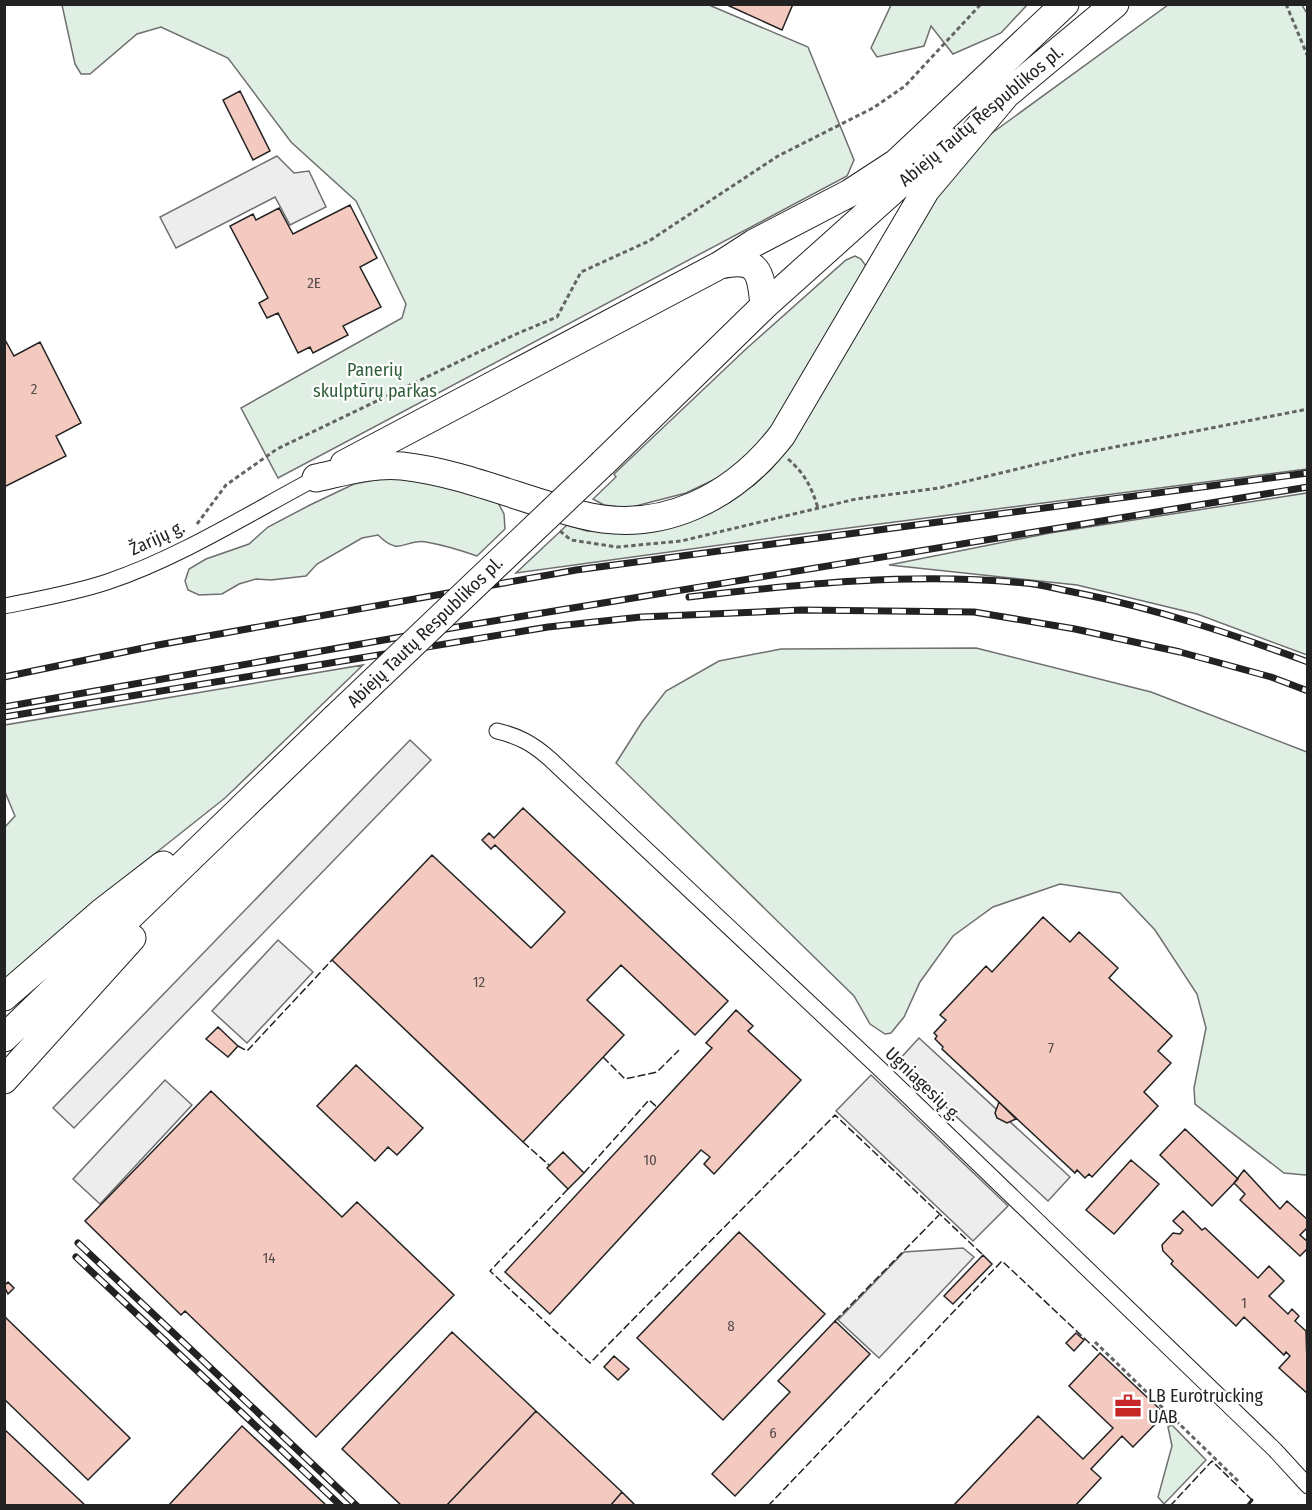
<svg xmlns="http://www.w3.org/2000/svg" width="1312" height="1510" viewBox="0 0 1312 1510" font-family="'Fira Sans Condensed',sans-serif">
<rect width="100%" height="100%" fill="#fff"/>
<!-- green -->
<path fill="#e0efe3" stroke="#6f6f6f" stroke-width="1.5" d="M62 5H709L808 47 854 160 847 176 278 478 241 408 402 318 406 304 356 201 291 142 228 58 161 27 137 34 90 74H81L75 64Z
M891 5V4L1027 5 1001 33 953 54 931 26 924 46 877 57 871 48Z
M1168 5H1302L1308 15 1307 469 786 536 516 573 567 525 587 531 613 532 733 497 754 485 772 468 791 444 936 194 981 141Z
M855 256 861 259 866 266 770 437 722 476 686 493 628 508 604 505 593 499 616 477 614 474 746 349 846 260Z
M421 477 496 499 504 514 505 529 477 556C460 550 443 545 426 542 404 538 401 558 378 535L362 538 317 564 306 576 271 580 256 579 239 584 222 594 199 595 188 590 185 581 189 569 206 559 249 544 268 527 310 505 354 484 386 478Z
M1307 493V655L1197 614 1077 585 889 565 1050 533Z
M976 648 1151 692 1307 752 1308 1173 1305 1175 1284 1173 1195 1104 1194 1088 1206 1028 1197 994 1155 930 1120 893 1060 884 993 907 953 936 920 982 904 1017 891 1033 885 1034 870 1024 854 996 616 763 642 722 666 691 719 661 781 649Z
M363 665 225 798 89 906 5 980 4 828 15 816 5 792V725Z
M1172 1425 1206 1460 1164 1504 1158 1497 1172 1446 1168 1427Z"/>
<!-- parking -->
<path fill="#ededed" stroke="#6f6f6f" stroke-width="1.5" d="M277 156 294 173 309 171 326 207 290 225 275 197 176 248 160 217Z
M410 740 431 760 74 1128 53 1108Z
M278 940 313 972 247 1043 212 1011Z
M919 1038 1070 1177 1048 1201 897 1062Z
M871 1075 1008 1206 973 1241 836 1111Z
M165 1080 192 1105 100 1204 73 1179Z
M963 1248 974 1257 879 1358 838 1320 904 1252Z"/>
<!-- building -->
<path fill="#f3c9c0" stroke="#222" stroke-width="1.5" d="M725 4H793L782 30Z
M240 91 270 151 253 160 223 100Z
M350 205 377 258 360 267 381 307 343 326 348 335 313 353 310 347 298 353 278 313 267 318 259 303 268 298 230 226 253 214 256 220 279 208 293 234Z
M4 338 14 356 40 342 81 423 56 436 66 456 4 487Z
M523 808 728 1001 695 1035 621 965 587 1000 624 1035 523 1142 332 960 432 855 531 948 565 912 495 845 491 849 482 840 489 833 494 838Z
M1043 917 1070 942 1079 932 1118 968 1109 978 1172 1036 1158 1051 1171 1063 1144 1092 1158 1106 1092 1177 1089 1174 1085 1178 1077 1170 1075 1173 942 1049 943 1047 935 1039 937 1036 934 1033 946 1020 940 1015 986 966 992 972Z
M736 1010 753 1026 748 1031 801 1080 714 1174 704 1164 710 1157 701 1150 550 1314 505 1272 712 1048 706 1043Z
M218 1027 238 1046 228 1057 206 1039Z
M356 1065 423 1128 397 1155 388 1147 375 1161 317 1106Z
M211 1091 342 1217 357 1202 454 1295 316 1437 185 1311 181 1315 85 1221Z
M999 1102 1016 1119 1007 1123 997 1118 995 1113Z
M1185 1129 1238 1179 1212 1206 1160 1155Z
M563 1152 584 1173 568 1189 547 1168Z
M1131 1160 1159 1184 1114 1234 1086 1210Z
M1244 1170 1280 1209 1287 1201 1308 1220V1227L1300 1235 1308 1242V1248L1300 1256 1240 1200 1245 1194 1234 1183Z
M1183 1211 1202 1230 1205 1228 1258 1278 1269 1266 1284 1281 1269 1296 1288 1314 1292 1309 1299 1316 1295 1321 1306 1331 1308 1394 1279 1368 1290 1356 1286 1352 1284 1355 1244 1317 1236 1326 1171 1264 1173 1261 1163 1251 1162 1245 1173 1233 1180 1234 1183 1230 1173 1221Z
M739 1232 825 1314 723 1420 637 1338Z
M983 1255 992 1264 953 1304 944 1296Z
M8 1282 14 1288 8 1294 4 1286Z
M4 1316 130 1438 88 1480 4 1399Z
M835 1321 870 1354 735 1496 712 1474 790 1392 778 1381Z
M452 1332 536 1411 446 1506H402L342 1449Z
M1076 1333 1084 1340 1074 1351 1066 1343Z
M1100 1353 1165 1414 1133 1447 1122 1436 1091 1469 1101 1478 1075 1506H953L1038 1416 1083 1459 1113 1428 1069 1386Z
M614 1356 629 1369 618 1380 604 1367Z
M536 1411 622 1492 610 1506H446Z
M242 1426 327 1506H168Z
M4 1429 86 1506H4Z
M622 1492 636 1506H610Z"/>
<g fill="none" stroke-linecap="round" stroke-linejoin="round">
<defs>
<path id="street" d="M4 606C39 599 74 593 107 582 179 558 250 513 316 478
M497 731C519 736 533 744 550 759L881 1070 1275 1450 1308 1486"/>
<path id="highway" d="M990 108 1115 4
M887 175 896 163 1065 4
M720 265C758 257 761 271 764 306
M603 463 764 306 948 141
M344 464 720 265 754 243 850 193 896 163
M316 478C344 472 373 463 402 466 464 473 522 500 582 515 662 535 734 497 782 435L926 190 1005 96
M4 997 102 912 163 865
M4 1038 335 718
M4 1080 132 938"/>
</defs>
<!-- street casing -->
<use href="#street" stroke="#222" stroke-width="17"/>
<!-- highway casing -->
<use href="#highway" stroke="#222" stroke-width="29"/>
<!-- path -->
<path stroke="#646464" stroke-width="3" stroke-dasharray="4.5 3" stroke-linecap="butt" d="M1286 4 1308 57
M788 459C805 474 811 486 818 508
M197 524 226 485 277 449 514 335 557 317 581 272 649 241 778 156 873 108 905 86 981 4
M560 531 571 540 617 547 681 541 856 499 939 488 1079 454 1308 409
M1095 1342 1238 1481"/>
<!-- street -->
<use href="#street" stroke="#fff" stroke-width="15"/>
<!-- highway -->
<use href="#highway" stroke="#fff" stroke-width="27"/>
<defs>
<path id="rail" d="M689 597C800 584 913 572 1024 583 1042 584 1060 590 1078 593 1157 609 1232 634 1308 662
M4 677 158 645 576 570 1308 473
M4 707 463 626 1308 487
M4 717 548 627 641 617 802 610 974 612 1075 629 1180 652 1271 677 1308 691
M78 1243 357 1506
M76 1257 341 1506"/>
</defs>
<!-- rail casing -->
<use href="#rail" stroke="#222" stroke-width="7"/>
<!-- rail -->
<use href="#rail" stroke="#fff" stroke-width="4.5" stroke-dasharray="14" stroke-linecap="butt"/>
<defs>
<path id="highway-bridge" d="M335 718 603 463"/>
</defs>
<!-- highway-bridge casing -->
<use href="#highway-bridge" stroke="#222" stroke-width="29" stroke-linecap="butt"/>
<!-- highway-bridge -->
<use href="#highway-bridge" stroke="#fff" stroke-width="27"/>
<!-- fence -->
<path stroke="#222" stroke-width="1.5" stroke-dasharray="8 3" stroke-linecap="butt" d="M238 1046 247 1051 332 960
M603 1057 625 1079 657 1072 679 1050
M523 1142 550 1166
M584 1173 649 1100 657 1107
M568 1189 490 1271 590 1363 835 1115 983 1255
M835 1321 939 1215
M768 1506 1002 1261 1100 1353
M1170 1506 1212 1461 1252 1500"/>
<!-- wall -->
<path stroke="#222" stroke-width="3" d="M1247 1506 1252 1500"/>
</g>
<!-- icons -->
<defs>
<symbol id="office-bare" viewBox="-9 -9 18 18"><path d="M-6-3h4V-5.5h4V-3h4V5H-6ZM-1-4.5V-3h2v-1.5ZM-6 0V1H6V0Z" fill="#c62828" stroke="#fff" stroke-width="2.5" paint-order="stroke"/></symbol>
</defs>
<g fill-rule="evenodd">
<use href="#office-bare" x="1109" y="1387" width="38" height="38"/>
</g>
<g text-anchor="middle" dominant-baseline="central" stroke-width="4.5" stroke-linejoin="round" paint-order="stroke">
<!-- number labels -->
<g font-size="15" fill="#564c4a">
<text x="314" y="283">2E</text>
<text x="34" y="389">2</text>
<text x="479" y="982">12</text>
<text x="1051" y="1048">7</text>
<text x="650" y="1160">10</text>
<text x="269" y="1258">14</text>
<text x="1244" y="1303">1</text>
<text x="731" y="1326">8</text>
<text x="773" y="1433">6</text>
</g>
<!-- street labels -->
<g font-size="18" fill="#222" stroke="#fff">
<text transform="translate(981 116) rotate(-40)">Abiejų Tautų Respublikos pl.</text>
<text transform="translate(157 538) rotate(-25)">Žarijų g.</text>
<text transform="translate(425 632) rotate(-44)">Abiejų Tautų Respublikos pl.</text>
<text transform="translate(923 1084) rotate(44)">Ugniagesių g.</text>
</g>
<!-- park labels -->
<g font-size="18" fill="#2f5e38" stroke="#fff">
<text x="375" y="370">Panerių<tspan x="375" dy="21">skulptūrų parkas</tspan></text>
</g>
<!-- poi labels -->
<g font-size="18" fill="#222" stroke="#fff" text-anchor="start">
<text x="1148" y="1396">LB Eurotrucking<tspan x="1148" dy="21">UAB</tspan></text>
</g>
</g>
<!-- border -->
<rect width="1312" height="1510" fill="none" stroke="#222222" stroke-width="12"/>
</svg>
